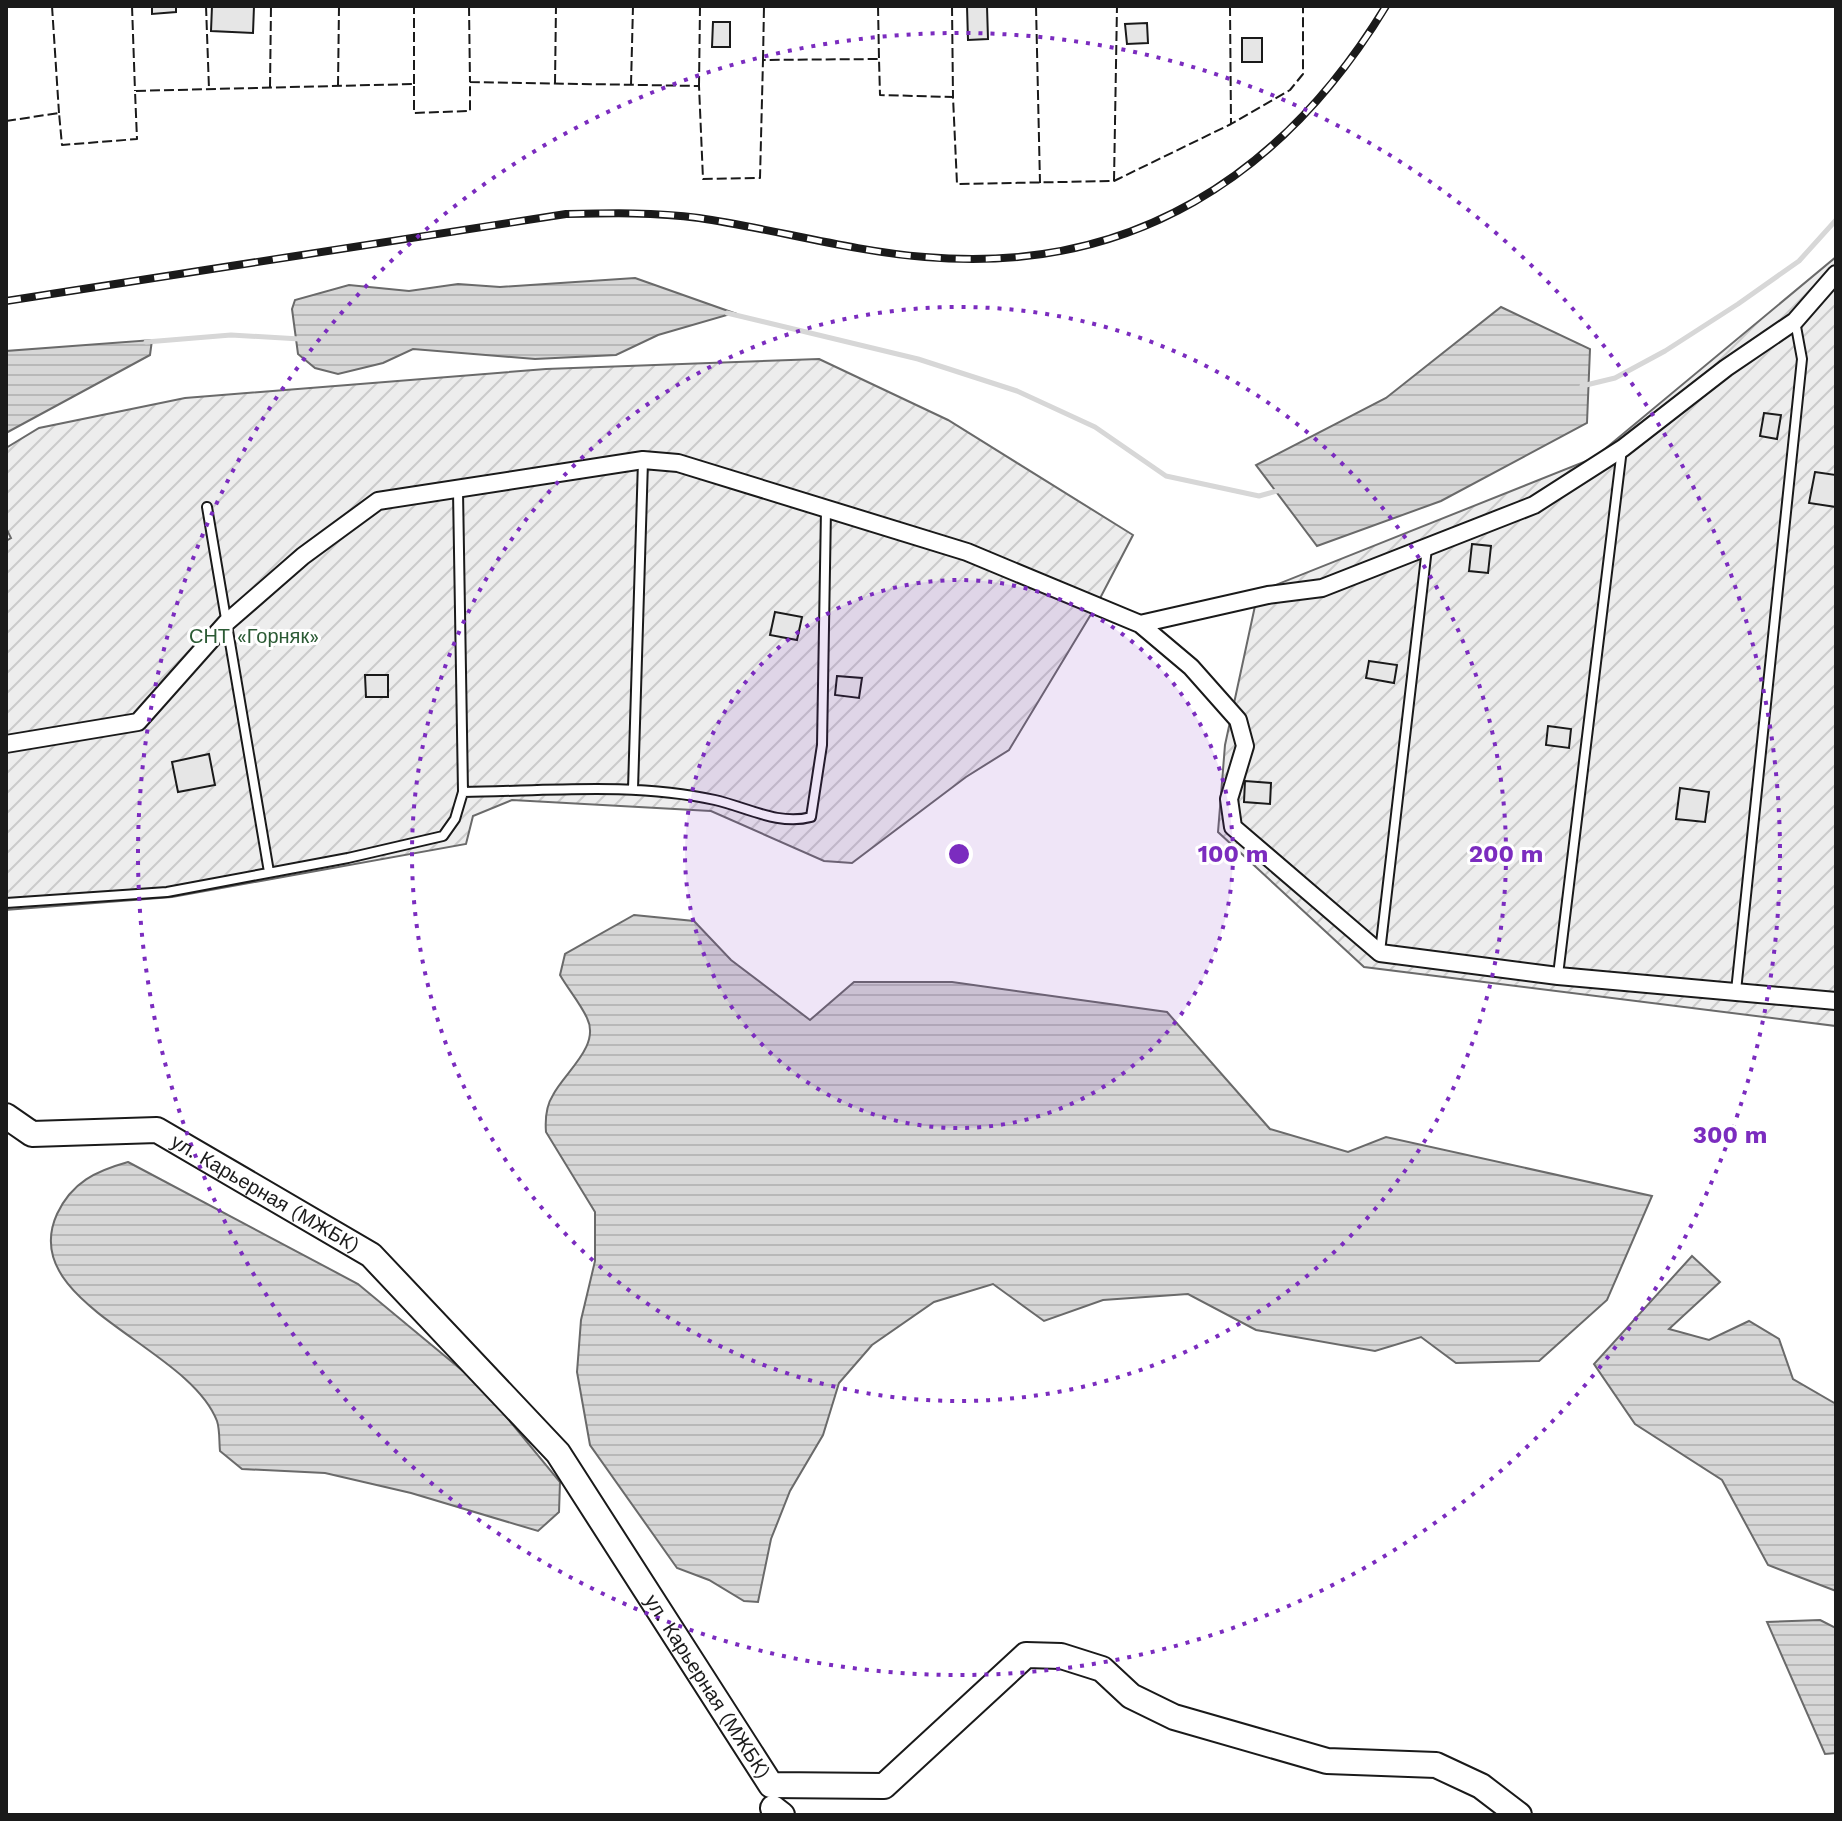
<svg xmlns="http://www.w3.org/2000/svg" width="1842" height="1821" viewBox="0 0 1842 1821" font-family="'Work Sans',sans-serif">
<defs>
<pattern id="garden-furrows" width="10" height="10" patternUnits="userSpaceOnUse" patternTransform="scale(2)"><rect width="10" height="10" fill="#ededed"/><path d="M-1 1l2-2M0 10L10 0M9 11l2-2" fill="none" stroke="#cbcbcb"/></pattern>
<pattern id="water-rules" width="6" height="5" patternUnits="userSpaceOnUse" patternTransform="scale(2)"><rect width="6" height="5" fill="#d7d7d7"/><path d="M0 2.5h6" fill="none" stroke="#b8b8b8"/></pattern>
</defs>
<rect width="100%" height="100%" fill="#fff"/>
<!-- garden -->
<path fill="url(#garden-furrows)" stroke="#6a6a6a" stroke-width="2" d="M1836 257V1026L1364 967 1218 832 1225 745 1258 592 1594 458Z
M819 359 948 420 1133 535 1096 606 1009 750 966 777 852 863 824 861 711 811 512 800 473 816 466 844 172 897 6 910V541L11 538 6 528V448L39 428 185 398 546 369Z"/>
<!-- water -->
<path fill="url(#water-rules)" stroke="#6a6a6a" stroke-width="2" d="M635 278 734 313 658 335 616 355 535 359 413 349 383 363 338 374 315 368 298 354 292 309 295 300 349 285 409 291 458 284 500 287Z
M1501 307 1590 349 1587 423 1441 501 1317 546 1256 465 1386 398Z
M152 340 150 355 6 433V351Z
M634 915 694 921 731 960 810 1020 854 982H952L1167 1012 1270 1129 1348 1152 1386 1137 1652 1196 1607 1300 1539 1361 1456 1363 1421 1337 1375 1351 1256 1330 1188 1294 1103 1300 1044 1321 993 1284 934 1302 872 1345 839 1383 823 1435 790 1491 771 1539 758 1602 744 1601 709 1580 677 1568 590 1445 577 1372 581 1320 595 1261V1212L546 1132C545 1119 546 1106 553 1095 564 1073 601 1046 587 1018 580 1003 568 989 560 975L565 954Z
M128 1162 358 1284 481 1386 560 1482 559 1512 538 1531 411 1493 325 1473 242 1469 220 1451C219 1442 220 1430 217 1421 188 1345 16 1304 57 1214 72 1182 96 1171 128 1162Z
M1692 1256 1720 1282 1669 1329 1709 1340 1749 1321 1779 1339 1793 1379 1836 1404V1591L1768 1565 1722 1480 1635 1424 1594 1364Z
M1820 1620 1836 1628V1753L1825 1754 1767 1622Z"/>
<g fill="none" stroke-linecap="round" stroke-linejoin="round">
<!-- stream -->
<path stroke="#d7d7d7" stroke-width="5" d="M727 313 918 359 1017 391 1095 427 1166 476 1259 496 1280 490
M146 342 231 335 300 339
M1582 386 1615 378 1665 351 1738 304 1799 261 1836 220"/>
</g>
<!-- building -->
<path fill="#e6e6e6" stroke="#1a1a1a" stroke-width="2" d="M152 6H176V12L152 14Z
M212 6H254L253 33 211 31Z
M967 6H987L988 39 968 40Z
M713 22H730V47H712Z
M1147 23 1148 43 1127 44 1125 24Z
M1242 38H1262V62H1242Z
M1764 413 1781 415 1777 439 1760 436Z
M1815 472 1836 475V507L1809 503Z
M1472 544 1491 546 1488 573 1469 571Z
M775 612 802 617 797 640 770 635Z
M1369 661 1397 665 1394 683 1366 678Z
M365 675H388V697H366Z
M837 676 862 678 859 698 835 695Z
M1548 726 1571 729 1569 748 1546 745Z
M209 754 215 785 178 792 172 762Z
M1245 781 1271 783 1270 804 1244 802Z
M1680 788 1709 792 1705 822 1676 819Z"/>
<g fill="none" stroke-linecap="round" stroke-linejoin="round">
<defs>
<path id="lane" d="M458 491 463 792C547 791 633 782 715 800 746 807 779 826 811 817L822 745 826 509
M207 507 269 872
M633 789 643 461
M6 903 167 892 348 858 443 836 455 819 463 792
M1380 952 1427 548
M1558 975 1622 449
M1736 991 1802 359 1795 321"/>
<path id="street" d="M1140 624 1268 595 1322 588 1534 505 1623 448 1726 368 1795 321 1836 274
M6 744 138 722 226 623 303 556 378 501 643 460 678 463 967 552 1140 624 1191 667 1238 720 1245 746 1229 799 1233 827 1380 953 1558 976 1836 1001"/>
<g id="secondary">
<path id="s1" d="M6 1116 32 1134 157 1130 371 1255 558 1453 771 1785 884 1786 1026 1655 1061 1656 1102 1669 1131 1696 1174 1717 1327 1761 1436 1765 1481 1786 1519 1815"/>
<path d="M773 1808 782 1815"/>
</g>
</defs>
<!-- lane casing -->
<use href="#lane" stroke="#1a1a1a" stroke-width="12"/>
<!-- street casing -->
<use href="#street" stroke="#1a1a1a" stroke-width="20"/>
<!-- secondary casing -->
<use href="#secondary" stroke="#1a1a1a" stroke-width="28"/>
<!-- lane -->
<use href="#lane" stroke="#fff" stroke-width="8"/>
<!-- street -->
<use href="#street" stroke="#fff" stroke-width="16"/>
<!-- secondary -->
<use href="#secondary" stroke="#fff" stroke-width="24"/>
<defs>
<path id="rail" d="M6 301 566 214C611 213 654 212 699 218 774 229 850 251 925 257 1130 275 1283 176 1386 6"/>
</defs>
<!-- rail casing -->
<use href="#rail" stroke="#1a1a1a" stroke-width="8"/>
<!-- rail -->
<use href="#rail" stroke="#fff" stroke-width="5" stroke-dasharray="15" stroke-linecap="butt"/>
<!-- fence -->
<path stroke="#1a1a1a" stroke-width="2" stroke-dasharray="10 4" stroke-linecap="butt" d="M52 6 59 113
M132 6 135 91
M206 6 209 89
M469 6 470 82
M878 6 879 59
M952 6 953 97
M1036 6 1040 183
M1230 6 1231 124
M763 60 764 6
M414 84V6
M555 84 556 6
M631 85 633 6
M338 86 339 6
M699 86 700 6
M270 87 271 6
M6 121 59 113 62 145 137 139 135 91 414 84V113L470 111V82L699 86 703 179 760 178 763 60 879 59 880 95 953 97 957 184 1114 181 1231 124 1290 90 1303 74V6
M1114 181 1117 6"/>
</g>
<!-- distance rings -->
<circle cx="959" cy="854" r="274" fill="#7b2cbf" fill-opacity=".12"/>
<g fill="none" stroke="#7b2cbf" stroke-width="4" stroke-dasharray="4 8">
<circle cx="959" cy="854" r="274"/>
<circle cx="959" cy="854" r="547"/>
<circle cx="959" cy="854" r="821"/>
</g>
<g text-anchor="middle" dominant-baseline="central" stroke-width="6" stroke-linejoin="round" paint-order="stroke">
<!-- park labels -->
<g font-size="20" fill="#2b5a34" stroke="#fff">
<text x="254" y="636">СНТ «Горняк»</text>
</g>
<!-- street labels -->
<g font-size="20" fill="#1a1a1a" stroke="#fff">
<text stroke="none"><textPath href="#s1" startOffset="282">ул. Карьерная (МЖБК)</textPath></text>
<text stroke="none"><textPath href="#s1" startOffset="954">ул. Карьерная (МЖБК)</textPath></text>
</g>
</g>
<circle cx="959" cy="854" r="12" fill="#7b2cbf" stroke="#fff" stroke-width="4"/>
<g font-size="24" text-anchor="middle" font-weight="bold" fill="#7b2cbf" stroke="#fff" stroke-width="6" stroke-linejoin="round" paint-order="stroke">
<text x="1233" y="862">100 m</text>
<text x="1506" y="862">200 m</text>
<text x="1730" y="1143">300 m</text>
</g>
<!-- border -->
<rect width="1842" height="1821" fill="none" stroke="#1a1a1a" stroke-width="16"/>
</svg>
